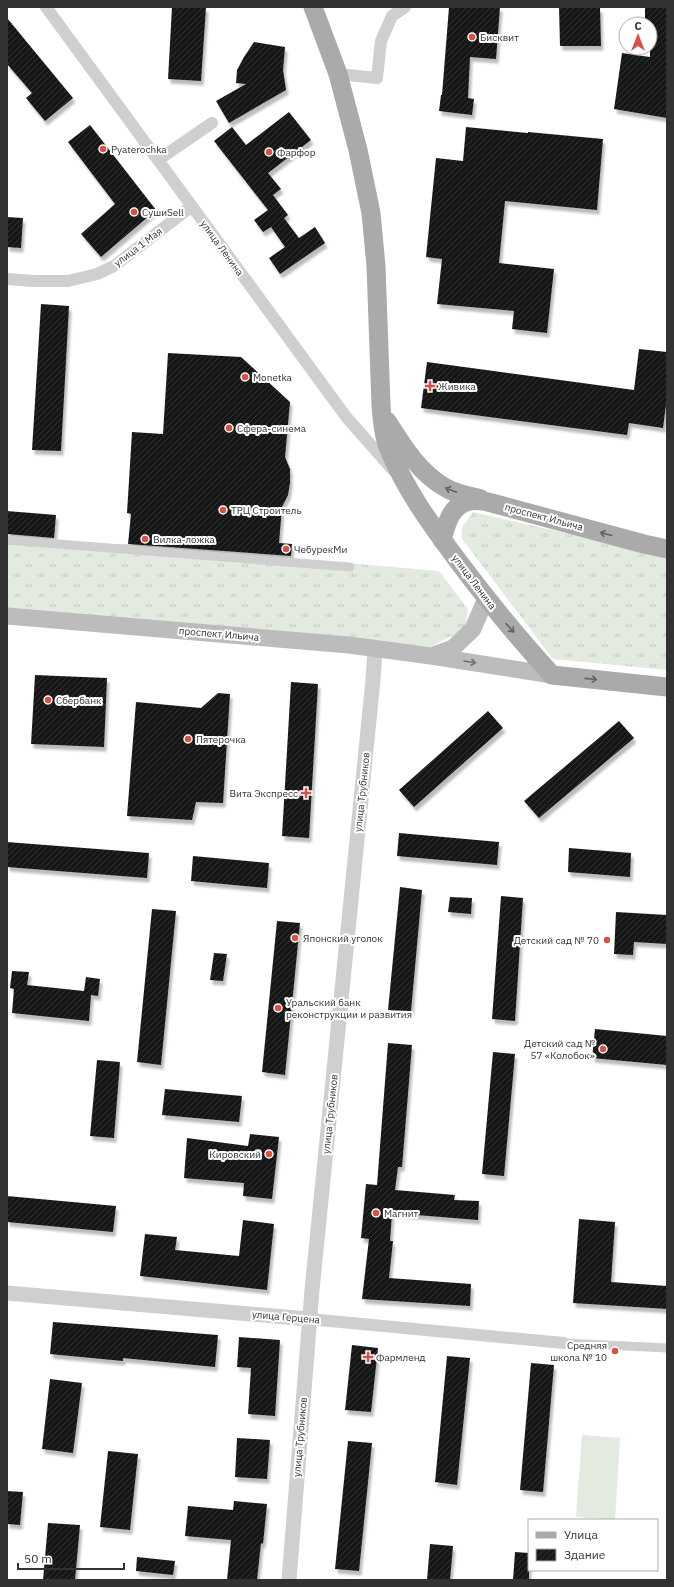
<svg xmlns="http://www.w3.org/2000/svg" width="674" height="1587" viewBox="0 0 674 1587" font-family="'IBM Plex Sans',sans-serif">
<defs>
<pattern id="grass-tufts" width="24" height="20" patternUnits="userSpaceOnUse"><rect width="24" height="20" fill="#e3eadf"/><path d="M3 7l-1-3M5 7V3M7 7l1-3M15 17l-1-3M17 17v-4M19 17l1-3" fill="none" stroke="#c3c9c0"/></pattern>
<pattern id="building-hatch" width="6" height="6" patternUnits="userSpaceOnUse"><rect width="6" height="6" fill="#191919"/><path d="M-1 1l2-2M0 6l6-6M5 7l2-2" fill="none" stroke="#323232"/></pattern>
<filter id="shadow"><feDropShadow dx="2.5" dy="4.5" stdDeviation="1" flood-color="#0004"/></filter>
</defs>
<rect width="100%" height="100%" fill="#fff"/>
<!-- grass -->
<path fill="url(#grass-tufts)" d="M473 512 667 556V670L553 659 462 539V528Z
M7 540 63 544H128L439 571 468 609 466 627 456 634 430 647 7 609Z"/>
<!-- pitch -->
<path fill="#e3eadf" d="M582 1435 620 1438 615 1520 576 1517Z"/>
<!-- building -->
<path fill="url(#building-hatch)" filter="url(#shadow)" d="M172 7H206L201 81 168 79Z
M449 7H500L496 59 470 57 468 98 474 99 472 115 439 111 441 95H442Z
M559 7H591V8H600L601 46H560Z
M645 7H667V118L614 109 622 53 650 57V24H645Z
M7 18 73 98 45 121 26 98 32 93 7 64Z
M254 42 285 47 283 70 286 90 229 123 216 101 246 84 236 83 237 70 244 57Z
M289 112 311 140 268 173 281 189 273 195 288 215 284 218 299 238 315 227 325 243 280 274 269 258 285 247 271 227 263 232 254 220 268 210 214 141 232 127 246 145Z
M90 125 156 210 101 257 81 234 115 204 68 142Z
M466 127 528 133V132L603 139 597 210 505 201 499 263 554 269 547 333 512 329 514 311 437 304 442 259 426 257 436 158 463 161Z
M7 217 23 218 21 248 7 247Z
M41 304 69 306 61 451 32 450Z
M639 349 667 352V397L663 428 629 423 627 435 421 408 427 362 634 390Z
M168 353 241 357 290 402 285 457 290 469V483L288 495 282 507 279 543 292 544 291 556 128 544 131 514 127 513 132 432 163 434Z
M7 511 56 515 54 538 7 534Z
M35 675 107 678 104 747 31 744Z
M291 682 318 684 309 838 282 836Z
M218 693 230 694 223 803 196 802 192 820 127 816 136 702 201 708Z
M488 711 503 728 414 807 399 790Z
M619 721 634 738 539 818 524 801Z
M399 833 499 842 497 865 397 856Z
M7 842 149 853 147 878 7 867Z
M569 848 631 853 630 877 568 872Z
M193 856 269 863 267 888 191 881Z
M400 887 422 890 411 1011 388 1010Z
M501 896 523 898 515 1021 492 1019Z
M450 897 472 898 471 914 448 912Z
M152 909 176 911 161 1065 137 1062Z
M616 912 667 915V944L634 942 633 955 614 954Z
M277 921 300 923 285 1075 262 1072Z
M214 953 227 954 223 981 210 980Z
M12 971 29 972 27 985 84 991 86 977 100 979 98 996 91 995 89 1021 12 1013 14 989 10 988Z
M595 1029 667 1036V1065L592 1058Z
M388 1043 412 1045 402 1167H398L395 1190 455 1195 454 1200 479 1201 478 1220 392 1213 390 1241H393L389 1278 471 1284 470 1306 362 1299 369 1239 361 1238 366 1184 377 1185Z
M493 1052 515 1054 504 1176 482 1174Z
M97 1060 120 1062 114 1138 90 1136Z
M165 1089 242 1096 239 1122 162 1115Z
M250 1134 279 1137 272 1199 243 1196 244 1183 184 1178 187 1138 248 1146Z
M7 1196 116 1206 113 1232 7 1222Z
M579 1219 615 1222 611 1282 667 1286V1309L573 1303Z
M243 1220 274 1224 267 1290 140 1276 145 1234 177 1237 175 1250 239 1256Z
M53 1322 218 1335 215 1367 123 1358V1361L50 1354Z
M239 1337 280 1340 275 1416 248 1414 251 1368 237 1367Z
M352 1345 378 1348 371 1412 345 1410Z
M447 1356 470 1358 457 1485 435 1482Z
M531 1363 554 1365 543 1492 520 1490Z
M50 1379 82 1383 73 1453 42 1449Z
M237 1438 270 1440 267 1479 235 1477Z
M348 1441 372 1443 359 1571 335 1569Z
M108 1451 138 1454 130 1530 100 1527Z
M7 1491 23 1492 20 1525 7 1524Z
M234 1501 267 1504 263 1544 261 1543 257 1580H227L231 1540 185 1536 188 1506 233 1510Z
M48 1523 80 1525 75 1580H43Z
M430 1544 453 1546 450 1580H427Z
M515 1552 529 1553V1580H513Z
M137 1557 175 1561 173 1575 136 1571Z"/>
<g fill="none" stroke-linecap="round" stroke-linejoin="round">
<!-- pedestrian -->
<path stroke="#cfcfcf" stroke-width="9" d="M7 540 350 567
M564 1343 667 1348"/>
<!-- minor -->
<path stroke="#cfcfcf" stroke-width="12" d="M46 7 347 418 393 470
M338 74 377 78 381 41 392 16 405 7
M158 160 212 123
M7 279 34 281H68L97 274 114 266 192 206
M309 1319 564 1343"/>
<!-- tertiary -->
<path stroke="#cfcfcf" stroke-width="15" d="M7 1293 309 1319
M289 1580 312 1290 373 680 375 649"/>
<!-- secondary -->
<path stroke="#bcbcbc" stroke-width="17" d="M7 616 349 645 431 656 552 675
M431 656 453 648 473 629 486 598"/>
<!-- primary -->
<path stroke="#aaa" stroke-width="19" d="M313 7 338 74 358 150 371 213 376 266 381 405C382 419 383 434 388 447 405 489 431 525 458 561 488 601 518 638 552 675L667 687
M387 421C403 446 419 473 446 488 456 494 470 496 481 499
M442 540C446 525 451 504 470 501 475 500 483 501 488 502L644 544 667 549"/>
</g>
<!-- one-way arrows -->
<defs><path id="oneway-shaft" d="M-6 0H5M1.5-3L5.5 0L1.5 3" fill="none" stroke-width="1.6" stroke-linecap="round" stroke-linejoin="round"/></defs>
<g stroke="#626262">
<use href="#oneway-shaft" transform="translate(451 490) rotate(-159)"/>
<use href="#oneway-shaft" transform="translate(606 534) rotate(-165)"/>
<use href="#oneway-shaft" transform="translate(510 628) rotate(48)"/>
<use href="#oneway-shaft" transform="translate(591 679) rotate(6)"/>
</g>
<use stroke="#707070" href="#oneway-shaft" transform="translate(470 662) rotate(9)"/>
<!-- markers -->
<g fill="#d95144" stroke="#fff" stroke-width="1.5">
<circle cx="472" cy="37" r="4"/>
<circle cx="103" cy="149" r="4"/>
<circle cx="269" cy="152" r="4"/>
<circle cx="134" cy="212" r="4"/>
<circle cx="245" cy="377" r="4"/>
<path d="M428 380h4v4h4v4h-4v4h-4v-4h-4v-4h4z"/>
<circle cx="229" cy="428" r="4"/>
<circle cx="223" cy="510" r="4"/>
<circle cx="145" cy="539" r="4"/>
<circle cx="286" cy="549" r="4"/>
<circle cx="48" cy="700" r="4"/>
<circle cx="188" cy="739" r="4"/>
<path d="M304 787h4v4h4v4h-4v4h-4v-4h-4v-4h4z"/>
<circle cx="295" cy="938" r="4"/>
<circle cx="607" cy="940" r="4"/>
<circle cx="278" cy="1008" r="4"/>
<circle cx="603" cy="1049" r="4"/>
<circle cx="269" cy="1154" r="4"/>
<circle cx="376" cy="1213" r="4"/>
<circle cx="615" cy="1351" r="4"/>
<path d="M366 1351h4v4h4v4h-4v4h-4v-4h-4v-4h4z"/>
</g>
<g text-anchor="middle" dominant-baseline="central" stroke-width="4" stroke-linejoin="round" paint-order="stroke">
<!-- poi labels -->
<g font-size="10" fill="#323232" stroke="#fff" text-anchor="start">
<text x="480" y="37">Бисквит</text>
<text x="111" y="149">Pyaterochka</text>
<text x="277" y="152">Фарфор</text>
<text x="142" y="212">СушиSell</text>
<text x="253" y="377">Monetka</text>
<text x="438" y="386">Живика</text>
<text x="237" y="428">Сфера-синема</text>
<text x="231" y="510">ТРЦ Строитель</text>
<text x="153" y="539">Вилка-ложка</text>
<text x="294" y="549">ЧебурекМи</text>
<text x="56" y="700">Сбербанк</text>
<text x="196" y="739">Пятерочка</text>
<text x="298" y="793" text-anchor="end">Вита Экспресс</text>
<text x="303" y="938">Японский уголок</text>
<text x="599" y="940" text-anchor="end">Детский сад № 70</text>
<text x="286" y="1002">Уральский банк<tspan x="286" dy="12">реконструкции и развития</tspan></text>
<text x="595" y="1043" text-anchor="end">Детский сад №<tspan x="595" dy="12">57 «Колобок»</tspan></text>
<text x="261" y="1154" text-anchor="end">Кировский</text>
<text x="384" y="1213">Магнит</text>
<text x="607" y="1345" text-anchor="end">Средняя<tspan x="607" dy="12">школа № 10</tspan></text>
<text x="376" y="1357">Фармленд</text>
</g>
<!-- street labels -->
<g font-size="10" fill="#323232" stroke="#fff">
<text transform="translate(138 247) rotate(-37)">улица 1 Мая</text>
<text transform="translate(222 248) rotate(54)">улица Ленина</text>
<text transform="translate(544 517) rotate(15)">проспект Ильича</text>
<text transform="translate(474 582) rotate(53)">улица Ленина</text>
<text transform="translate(219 634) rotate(5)">проспект Ильича</text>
<text transform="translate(362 792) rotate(-84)">улица Трубников</text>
<text transform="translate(330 1114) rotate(-84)">улица Трубников</text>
<text transform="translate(286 1317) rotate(5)">улица Герцена</text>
<text transform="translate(300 1437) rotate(-85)">улица Трубников</text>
</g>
</g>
<!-- border -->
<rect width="674" height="1587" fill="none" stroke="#323232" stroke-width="16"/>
<!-- legend -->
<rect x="528" y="1519" width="130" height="52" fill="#ffffff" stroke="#adadad"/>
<rect x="536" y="1532" width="20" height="6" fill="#aaaaaa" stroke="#adadad"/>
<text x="564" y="1539" font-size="12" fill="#323232">Улица</text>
<rect x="536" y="1549" width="20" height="12" fill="url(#building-hatch)" stroke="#adadad"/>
<text x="564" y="1559" font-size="12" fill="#323232">Здание</text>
<!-- north arrow -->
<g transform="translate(638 36)"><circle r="19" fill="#ffffff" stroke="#adadad"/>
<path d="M0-3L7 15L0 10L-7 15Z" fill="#d95144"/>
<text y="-6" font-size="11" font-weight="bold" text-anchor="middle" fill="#323232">С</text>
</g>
<!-- scale -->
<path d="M18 1563v6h106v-6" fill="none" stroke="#323232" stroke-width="2"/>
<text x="24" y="1563" font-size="12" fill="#323232" stroke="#ffffff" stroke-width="3" paint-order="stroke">50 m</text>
</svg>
